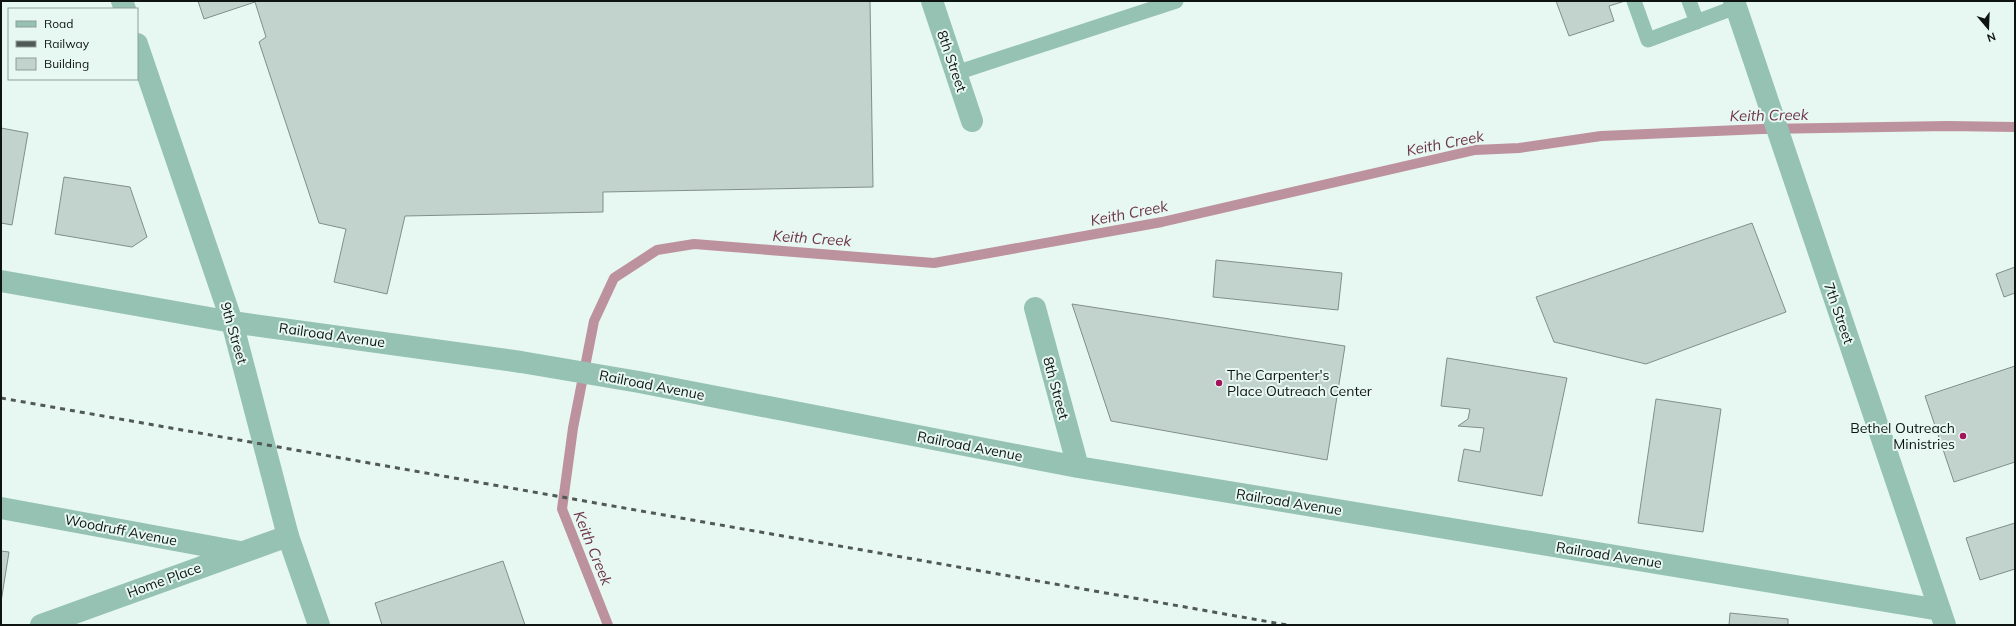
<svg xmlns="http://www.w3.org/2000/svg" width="2016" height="626" viewBox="0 0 2016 626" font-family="Mulish,sans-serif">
<rect width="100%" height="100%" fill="#e7f8f2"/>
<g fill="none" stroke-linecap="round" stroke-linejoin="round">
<!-- stream -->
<path stroke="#bd929f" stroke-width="10" d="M608 625 562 509 573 428 594 321 614 278 657 250 694 244 934 263 1162 222 1475 150 1519 148 1601 136 1762 129 1948 126 2015 127"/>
</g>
<!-- building -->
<path fill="#c2d2cc" stroke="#808f8a" d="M198 1H870L873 187 603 192V212L405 216 387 294 334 282 346 229 319 223 259 42 266 37 255 2 204 19Z
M1556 1H1625L1609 6 1614 21 1569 36Z
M1 128 28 133 12 225 1 223Z
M64 177 130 187 147 237 132 247 55 234Z
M1752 223 1786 312 1646 364 1554 342 1536 297Z
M1216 260 1342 273 1338 310 1213 297Z
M2015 267V293L2004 297 1996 274Z
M1072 304 1345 346 1327 460 1111 421Z
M1447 358 1567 378 1542 496 1458 481 1464 449 1480 452 1484 428 1458 426 1468 419 1470 409 1441 406Z
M2015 366V462L1954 482 1925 396Z
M1656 399 1721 409 1703 532 1638 523Z
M2015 523V569L1980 580 1966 538Z
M1 551 9 552 1 602Z
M503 561 525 625H382L375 603Z
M1730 613 1788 619V625H1729Z"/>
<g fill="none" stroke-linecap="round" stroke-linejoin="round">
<!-- service -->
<path stroke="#96c2b3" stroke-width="15" d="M1634 1 1648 40 1736 7
M1689 1 1697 22
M956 73 1176 1"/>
<!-- minor -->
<path stroke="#96c2b3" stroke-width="22" d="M932 1 972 121
M1734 1 1945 625
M1 281 232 322 521 362 639 382 1078 467 1940 610
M1035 308 1078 467
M1 508 240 552
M41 625 288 536"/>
<!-- tertiary -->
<path stroke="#96c2b3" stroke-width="22" d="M122 1 125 9
M137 44 232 322 288 536 319 625"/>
<!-- rail -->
<path stroke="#505956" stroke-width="3" stroke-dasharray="5 5" stroke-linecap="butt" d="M1 398 1287 625"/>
</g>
<!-- markers -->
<g fill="#a2135b" stroke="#e7f8f2" stroke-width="1.5">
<circle cx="1219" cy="383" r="4"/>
<circle cx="1963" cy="436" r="4"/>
</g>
<g text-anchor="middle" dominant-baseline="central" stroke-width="4" stroke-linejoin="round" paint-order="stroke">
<!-- street labels -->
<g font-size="14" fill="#0e1412" stroke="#e7f8f2">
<text transform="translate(952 61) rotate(71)">8th Street</text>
<text transform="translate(1839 313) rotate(71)">7th Street</text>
<text transform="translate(234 333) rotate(74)">9th Street</text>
<text transform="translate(332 335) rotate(8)">Railroad Avenue</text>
<text transform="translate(652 385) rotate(11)">Railroad Avenue</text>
<text transform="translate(1056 388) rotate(75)">8th Street</text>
<text transform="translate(970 446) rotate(11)">Railroad Avenue</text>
<text transform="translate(1289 502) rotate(9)">Railroad Avenue</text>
<text transform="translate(121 530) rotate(11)">Woodruff Avenue</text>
<text transform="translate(1609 555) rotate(9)">Railroad Avenue</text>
<text transform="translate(164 580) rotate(-20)">Home Place</text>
</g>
<!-- poi labels -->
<g font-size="14" fill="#0e1412" stroke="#e7f8f2" text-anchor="start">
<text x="1227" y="375">The Carpenter's<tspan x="1227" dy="16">Place Outreach Center</tspan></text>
<text x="1955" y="428" text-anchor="end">Bethel Outreach<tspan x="1955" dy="16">Ministries</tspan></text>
</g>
<!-- water labels -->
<g font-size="15" font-style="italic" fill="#6e344a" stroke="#e7f8f2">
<text transform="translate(1769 115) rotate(-1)">Keith Creek</text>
<text transform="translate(1445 143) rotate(-11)">Keith Creek</text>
<text transform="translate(1129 213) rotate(-11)">Keith Creek</text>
<text transform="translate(812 238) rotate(4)">Keith Creek</text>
<text transform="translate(593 548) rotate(68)">Keith Creek</text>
</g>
</g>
<!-- border -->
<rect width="2016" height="626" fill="none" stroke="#0e1412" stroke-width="4"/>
<!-- legend -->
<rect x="8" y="8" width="130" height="72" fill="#e7f8f2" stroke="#909d98"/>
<rect x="16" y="21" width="20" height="6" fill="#96c2b3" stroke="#909d98"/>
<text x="44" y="28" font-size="12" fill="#0e1412">Road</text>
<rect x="16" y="41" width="20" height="6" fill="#505956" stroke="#909d98"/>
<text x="44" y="48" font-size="12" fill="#0e1412">Railway</text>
<rect x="16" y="58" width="20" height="12" fill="#c2d2cc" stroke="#909d98"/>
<text x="44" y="68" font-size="12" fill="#0e1412">Building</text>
<!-- north arrow -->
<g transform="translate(1988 28) rotate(161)" stroke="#e7f8f2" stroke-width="3" paint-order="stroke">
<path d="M0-3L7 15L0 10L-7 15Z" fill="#0e1412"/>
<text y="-6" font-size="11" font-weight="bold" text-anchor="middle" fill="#0e1412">N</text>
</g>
</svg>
